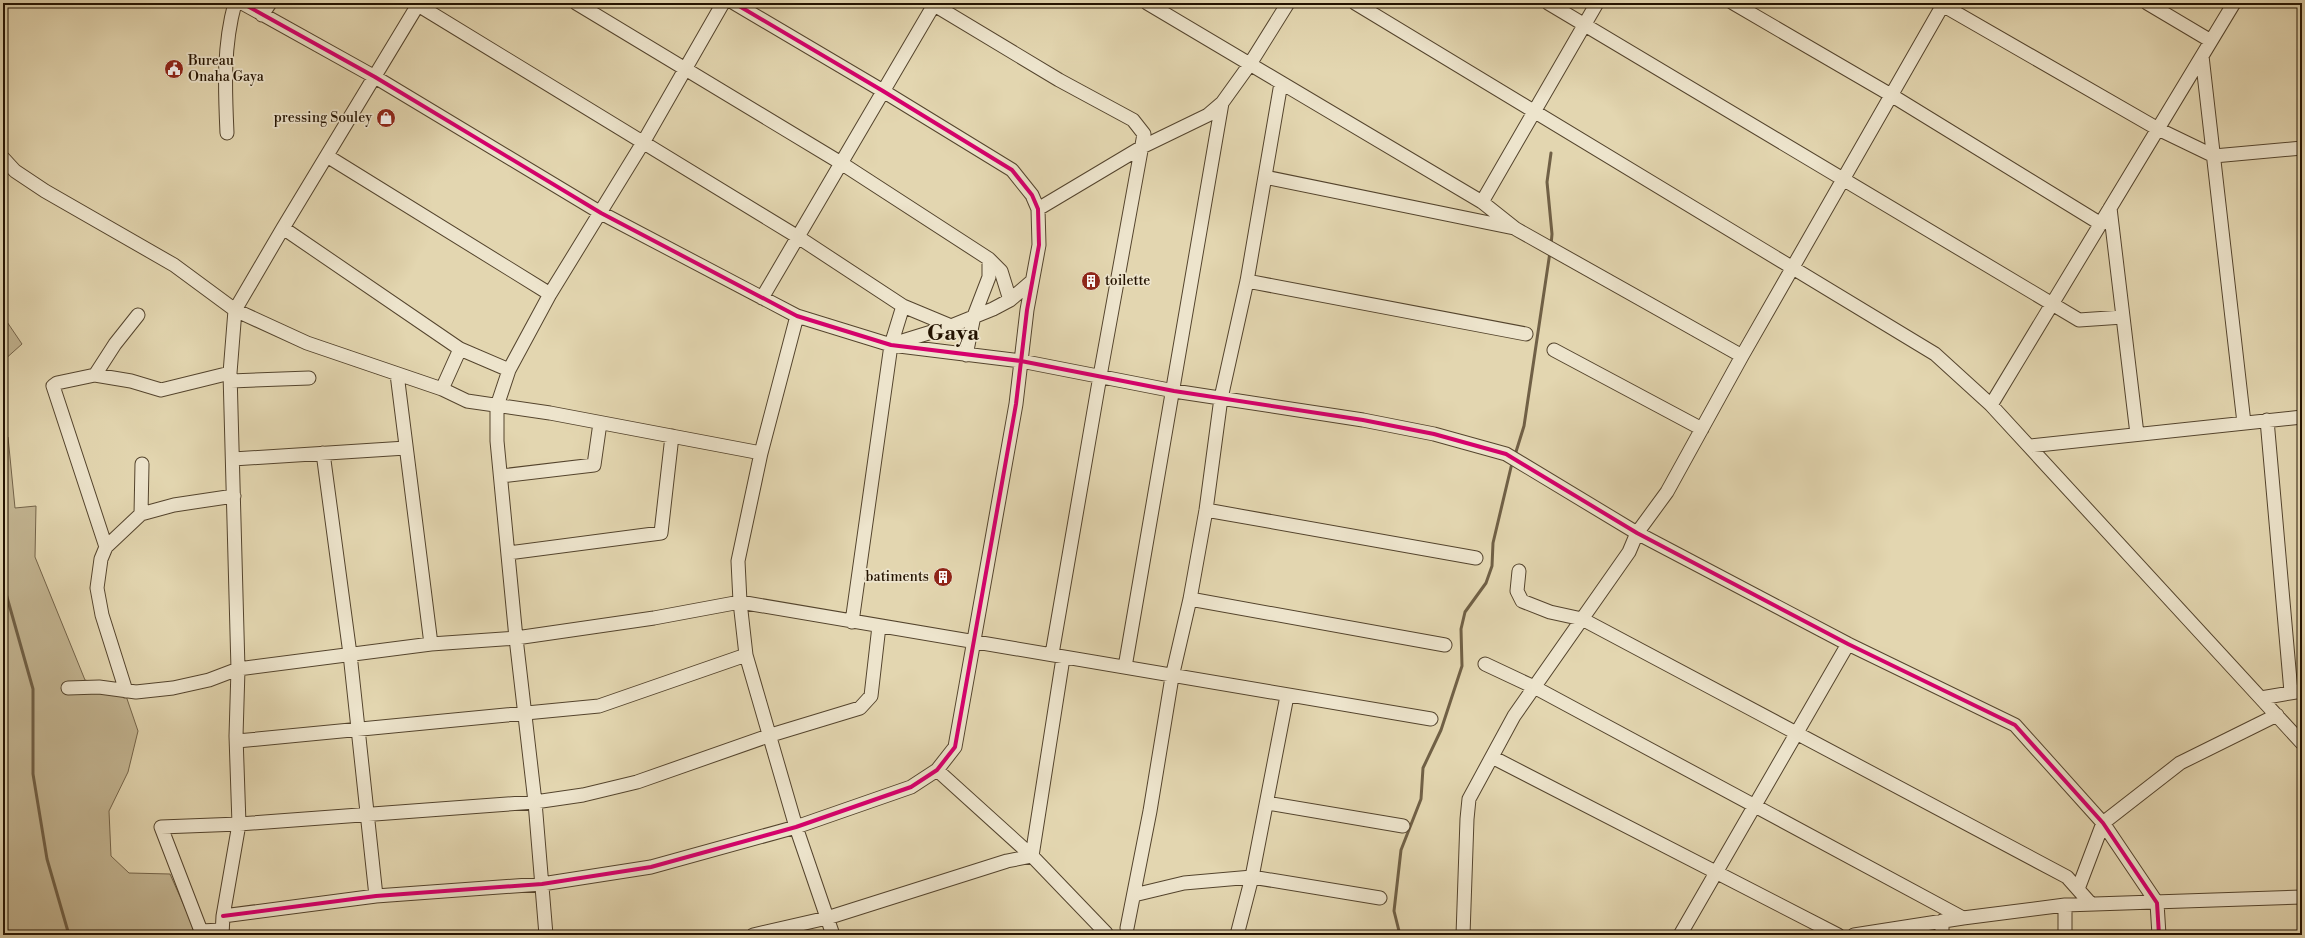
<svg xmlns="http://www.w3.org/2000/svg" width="2305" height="938" viewBox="0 0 2305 938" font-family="'Libre Bodoni',serif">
<rect width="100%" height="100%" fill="#e3d6b0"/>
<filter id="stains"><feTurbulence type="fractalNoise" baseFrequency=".005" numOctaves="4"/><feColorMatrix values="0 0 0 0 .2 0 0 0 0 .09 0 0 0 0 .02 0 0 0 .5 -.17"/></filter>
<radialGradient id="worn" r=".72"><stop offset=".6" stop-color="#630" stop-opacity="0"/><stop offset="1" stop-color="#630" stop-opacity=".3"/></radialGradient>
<!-- green -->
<path fill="#c3b592" stroke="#74644a" d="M3 316 22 344 3 361Z
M3 437H8L15 508 36 506 35 557 85 680 124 690 138 731 128 772 109 811 111 856 129 873 170 874 197 935H3Z"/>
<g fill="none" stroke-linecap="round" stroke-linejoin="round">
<!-- stream -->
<path stroke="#706046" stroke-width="3" d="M1551 153 1547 182 1552 234 1551 245
M1515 455 1524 426 1550 252
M3 583 33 689V774L47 859 69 935
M1400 935 1394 911 1401 850 1421 799 1423 768 1441 730 1462 666 1461 629 1465 612 1486 583 1492 566 1493 543 1512 463"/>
<defs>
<path id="minor" d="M242 3 375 77 601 213 797 316 891 345 1021 361 1174 391 1363 420 1434 434 1506 454 1637 533 1848 644 2015 725 2103 823 2157 903 2159 935
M576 3 841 163 989 259 1001 271 1010 300
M931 3 1059 80 1133 120 1144 134 1100 376 1052 654
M1147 3 1482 202 1516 229 1742 356
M1355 3 1935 354 1991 405 2302 743
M1548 3 2079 320 2123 317
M1733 3 1891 95 2101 224
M1939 3 2158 129 2214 156 2302 148
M2147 3 2211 41
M418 5 798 237 903 306 951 326
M262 15 270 3
M2202 56 2244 423
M227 133C225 89 223 46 235 3
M327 156 550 294
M3 158 15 171 45 191 174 265 235 310 307 343 442 389 467 401 550 413 761 453
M1265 177 1514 228
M1482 202 1597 3
M2110 208 2137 434
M1038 209 1142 147 1208 115 1222 103 1250 64 1288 3
M283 228 460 349 509 370 497 406V441L516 638 535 802 546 935
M1247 281 1526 334
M762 298 935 3
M797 316 761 453 738 561 740 602 746 655 796 827 833 935
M896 343 951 326 993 309 1010 300 1031 282
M1554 350 1702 429
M966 355 974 316 989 277V259
M509 370 550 294 644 141 723 3
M397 374 431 644
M95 375 115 344 138 315
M231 381 309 378
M442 389 460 349
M1991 405 2234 3
M2267 420 2291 692
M2029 446 2302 417
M323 453 350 654 376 896
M233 459 406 448
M501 476 594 465 600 423
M1206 510 1476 558
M141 514 142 464
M106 547 53 386 57 383 95 375 131 381 161 390 230 373
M508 553 661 533 672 436
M1519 571 1517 591 1522 601 1550 612 1582 619 2067 877 2091 904
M1190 599 1445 645
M852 622 891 345 903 306
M1485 664 1534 687 1963 918
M1125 667 1222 103
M68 688 99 687 136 692 173 688 209 680 238 669 431 644 516 638 654 618 740 602 1431 719
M126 691 102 615 97 588 101 559 106 547 141 514 174 505 234 496
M2261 698 2302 691
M237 741 599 706 746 655
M1492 757 1838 935
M937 770 1032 856 1106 933
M1267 803 1403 826
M2078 889 2103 823 2180 763 2277 715
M1134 895 1184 883 1252 877 1380 898
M223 916 376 896 542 884 651 867 796 827 911 787 937 770 955 747 1016 404 1027 310 1039 245 1038 209 1032 195 1012 170 883 91 734 3
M1942 921V935
M1127 928 1150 811 1172 677 1190 599 1206 510 1221 398 1247 281 1281 83
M221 930 201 931 161 827 239 824 535 802 583 795 637 782 771 735 860 708 871 696 879 626
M222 935 223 916 239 824 236 736 238 669 230 373 235 310 283 228 419 3
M753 935 827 918 1007 861 1032 856 1063 658
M1237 935 1252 877 1287 696
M1463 935 1467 819 1469 799 1514 716 1629 552 1637 533 1667 492 1742 356 1944 3
M1680 935 1848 644
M1854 935 1963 918 2065 905 2302 897
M2065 935V905"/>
</defs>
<!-- minor casing -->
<use href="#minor" stroke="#54442d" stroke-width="15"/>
<!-- minor -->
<use href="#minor" stroke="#ede4cc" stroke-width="13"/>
<defs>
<path id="cycleway" d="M242 3 375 77 601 213 797 316 891 345 1021 361 1174 391 1363 420 1434 434 1506 454 1637 533 1848 644 2015 725 2103 823 2157 903 2159 935
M223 916 376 896 542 884 651 867 796 827 911 787 937 770 955 747 1016 404 1027 310 1039 245 1038 209 1032 195 1012 170 883 91 734 3"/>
</defs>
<!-- cycleway casing -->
<use href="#cycleway" stroke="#ede4cc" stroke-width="6"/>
<!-- cycleway -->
<use href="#cycleway" stroke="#d6006c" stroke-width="4"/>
</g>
<!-- icons -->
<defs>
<symbol id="civic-disc" viewBox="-11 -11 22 22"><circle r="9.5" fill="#8f2418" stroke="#ede4cc"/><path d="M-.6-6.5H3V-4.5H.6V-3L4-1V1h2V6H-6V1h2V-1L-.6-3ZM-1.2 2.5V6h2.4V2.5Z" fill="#fff"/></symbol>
<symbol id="shop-disc" viewBox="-11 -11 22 22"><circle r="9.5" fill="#8f2418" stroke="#ede4cc"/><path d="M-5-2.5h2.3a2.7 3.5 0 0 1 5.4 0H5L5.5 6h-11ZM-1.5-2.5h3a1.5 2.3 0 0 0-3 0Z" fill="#fff"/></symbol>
<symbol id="building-disc" viewBox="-11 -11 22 22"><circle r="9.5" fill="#8f2418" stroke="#ede4cc"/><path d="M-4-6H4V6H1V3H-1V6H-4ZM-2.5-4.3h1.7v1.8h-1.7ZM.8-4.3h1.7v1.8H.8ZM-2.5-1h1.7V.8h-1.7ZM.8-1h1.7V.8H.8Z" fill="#fff"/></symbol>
</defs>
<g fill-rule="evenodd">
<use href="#civic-disc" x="163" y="58" width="22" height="22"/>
<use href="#shop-disc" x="375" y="107" width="22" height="22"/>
<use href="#building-disc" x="1080" y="270" width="22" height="22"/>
<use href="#building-disc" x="932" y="566" width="22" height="22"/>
</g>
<g text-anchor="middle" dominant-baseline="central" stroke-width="3.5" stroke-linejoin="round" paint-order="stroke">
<!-- poi labels -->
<g font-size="14" fill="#241301" stroke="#ede4cc" text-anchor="start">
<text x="188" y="61">Bureau<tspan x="188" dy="16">Onaha Gaya</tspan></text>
<text x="372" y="118" text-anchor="end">pressing Souley</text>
<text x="1105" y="281">toilette</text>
<text x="929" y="577" text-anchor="end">batiments</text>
</g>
<!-- town labels -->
<g font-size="22" font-weight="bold" fill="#241301" stroke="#ede4cc">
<text x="953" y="333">Gaya</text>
</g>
</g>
<!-- margin -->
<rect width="2305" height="938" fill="none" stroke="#e3d6b0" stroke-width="16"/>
<rect x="4" y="4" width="2297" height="930" fill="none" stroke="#241301" stroke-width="2"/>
<rect x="8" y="8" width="2289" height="922" fill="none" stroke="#241301"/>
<rect width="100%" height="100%" filter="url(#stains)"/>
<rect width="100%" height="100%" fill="url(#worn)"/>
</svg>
